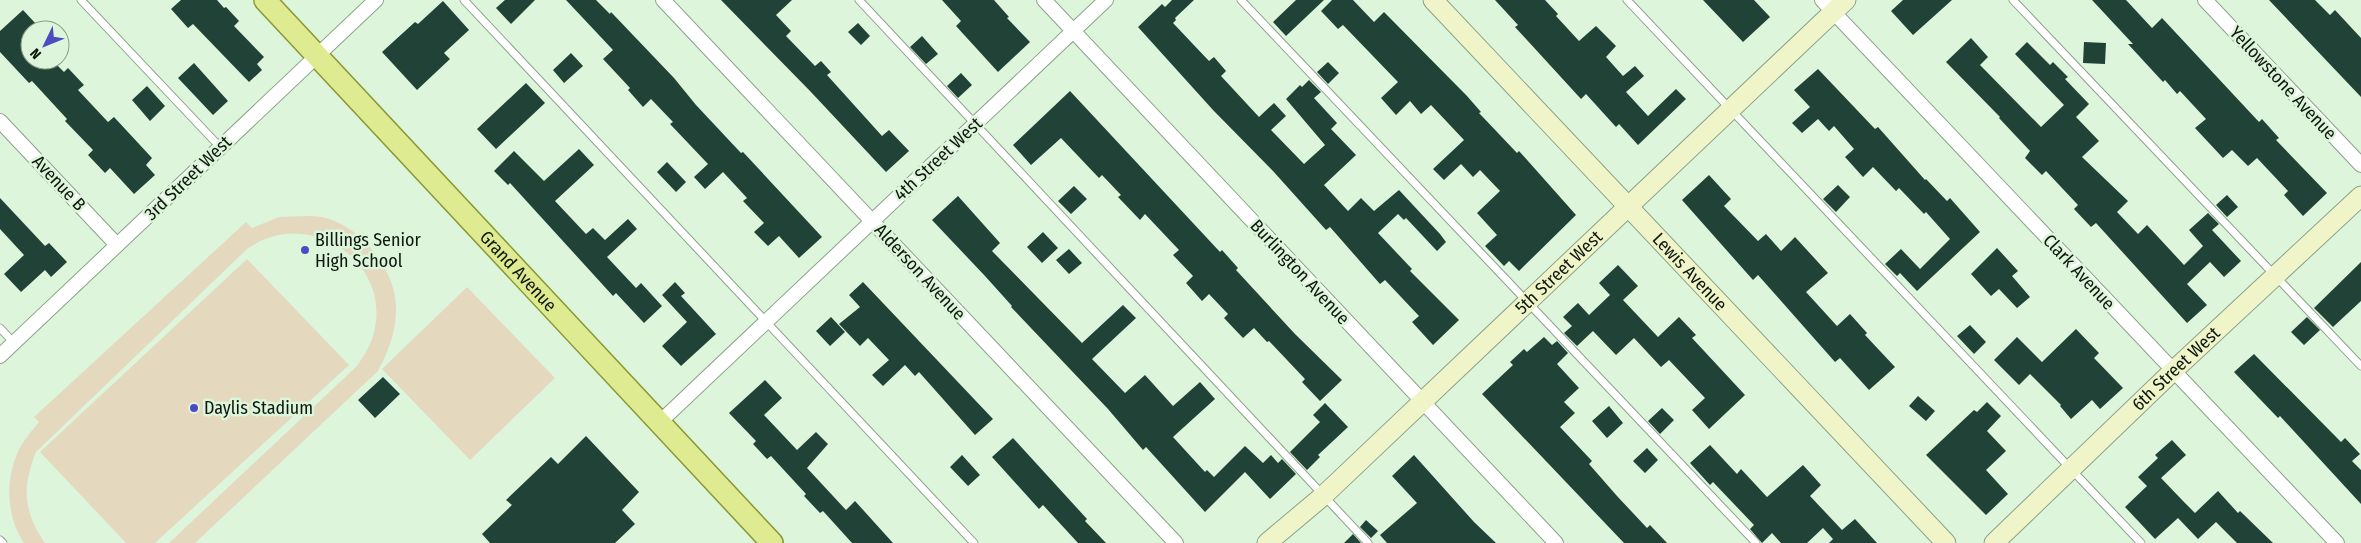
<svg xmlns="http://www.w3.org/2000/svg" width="2361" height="543" viewBox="0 0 2361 543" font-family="'Fira Sans Condensed',sans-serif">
<rect width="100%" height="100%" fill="#ddf6db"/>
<!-- green -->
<path fill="#e4d9be" d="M279 217C293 217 308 215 322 217 360 225 397 270 396 310 396 332 388 352 378 371L195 543H169L357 366C363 357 370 347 373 336 395 262 307 204 246 250L36 452C22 487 23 511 45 543H24C7 518 5 482 17 454 22 442 31 432 39 422L34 417 246 222 252 228Z
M247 259 349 365 155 543H126L40 452Z
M467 287 555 378 470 460 382 369Z"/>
<!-- building -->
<path fill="#204237" d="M181 0H217L224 8 226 7 239 21 234 26 264 57 257 64 262 70 249 82 193 24 188 28 171 9Z
M505 0H535L511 24 496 8Z
M566 0H596L610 14 611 12 674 78 696 105 741 153 743 152 822 237 799 258 779 236 768 246 754 232 764 223 743 201 747 198 723 172 705 189 694 177 708 164 670 124 673 122 651 99 643 107 628 90 630 88 603 59 613 50Z
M721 0H792L776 15 791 31 786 36 815 66 821 61 831 72 827 75 882 136 889 130 909 151 886 172 810 91Z
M942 0H994L1009 17 1007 18 1030 42 998 72 956 26 961 21Z
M1172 0H1194L1175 18 1176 20 1173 23 1209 61 1214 57 1226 71 1221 76 1259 117 1274 103 1286 116 1271 130 1304 164 1325 145 1286 99 1300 85 1302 87 1309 80 1321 92 1314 98 1337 123 1331 129 1356 155 1324 185 1348 211 1361 198 1374 211 1399 190 1440 234 1446 242 1437 251 1406 218 1404 220 1398 214 1378 233 1412 269 1410 271 1459 320 1433 345 1412 322 1419 316 1385 280 1380 284 1330 227 1326 230 1273 171 1213 110 1138 27 1162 4 1165 7Z
M1296 0H1324L1286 36 1273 22Z
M1332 0H1353L1374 22 1384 12 1467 96 1481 112 1479 113 1517 153 1519 151 1576 215 1519 271 1509 261 1504 266 1485 246 1497 235 1477 213 1500 191 1480 170 1473 177 1461 164 1444 180 1433 169 1464 140 1431 105 1421 114 1410 101 1396 115 1381 98 1398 82 1343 25 1338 29 1321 11Z
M1495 0H1545L1558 14 1556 16 1579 41 1596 26 1616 46 1606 57 1623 76 1635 66 1644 76 1626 92 1648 116 1676 89 1686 99 1638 145 1619 124 1616 127 1586 94 1581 99 1515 27 1518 25Z
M1703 0H1754L1770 17 1743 42Z
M1903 0H1952L1913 35 1891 11Z
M2092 0H2126L2152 28 2162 18 2259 122 2262 119 2279 138 2276 140 2327 193 2303 216 2284 195 2288 191 2257 158 2248 166 2232 150 2223 158 2195 128 2206 119 2180 91 2177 94 2165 80 2163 82 2128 44H2133Z
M2269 0H2315L2330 15 2335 10 2361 38V97Z
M443 1 469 30 444 53 450 59 417 90 382 52 415 22 418 24Z
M23 10 36 24 30 30V60H52L64 72 68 68 84 85 78 90 108 122 114 117 152 158 146 165 155 175 134 194 110 168 105 173 88 155 93 150 65 121 67 119 32 81 29 83 0 52V31Z
M858 23 870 36 861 45 848 32Z
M922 36 938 54 926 64 910 47Z
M1971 38 1988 57 1980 65 2041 127 2064 105 2015 54 2027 42 2050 65 2053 62 2068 77 2065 79 2089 104 2076 117 2099 141 2082 157 2128 201 2117 212 2138 234 2147 225 2184 265 2203 246 2189 230 2208 213 2219 224 2212 230 2241 261 2224 277 2210 262 2187 284 2207 305 2187 323 2096 223 2091 227 2074 209 2078 205 2046 171 2042 175 2025 158 2030 151 1999 118 2000 117 1946 62Z
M2084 42 2106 43 2105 64 2083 63Z
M571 53 583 66 564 83 553 70Z
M1328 62 1339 73 1328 84 1317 72Z
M194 63 228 101 213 115 178 78Z
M1818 69 1875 129 1878 127 1925 180 1926 179 1947 201 1950 198 1980 232 1917 291 1900 273 1897 276 1885 264 1901 249 1920 269 1950 239 1926 212 1924 214 1899 188 1896 191 1873 167 1863 177 1845 157 1854 149 1834 126 1829 131 1818 119 1802 133 1792 123 1810 107 1794 90Z
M961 73 972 85 958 98 947 86Z
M526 83 545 103 496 149 477 129Z
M147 86 165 106 150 121 132 100Z
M1070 91 1220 252 1222 250 1238 268 1236 270 1295 334 1342 380 1320 401 1302 382 1305 379 1269 341 1267 342 1254 328 1243 338 1224 318 1228 314 1209 294 1202 301 1186 283 1193 276 1173 255 1179 250 1145 214 1140 220 1118 197 1121 195 1102 175 1099 178 1061 138 1031 165 1013 145Z
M579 149 594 165 555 201 586 234 593 228 605 240 628 219 637 229 607 257 636 288 641 283 662 306 644 323 616 293 613 296 510 183 508 185 494 171 514 151 544 181Z
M667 162 686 182 676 192 657 172Z
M1709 175 1731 199 1724 206 1758 241 1766 234 1781 251 1795 237 1828 273 1806 292 1837 326 1850 314 1867 333 1865 335 1895 367 1869 390 1840 358 1835 362 1758 275 1753 280 1682 200Z
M1838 185 1850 197 1836 212 1823 199Z
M1074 186 1087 199 1071 214 1058 201Z
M2227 195 2238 207 2227 217 2216 205Z
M958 196 1000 243 992 251 1082 343 1123 305 1136 318 1092 359 1125 393 1145 375 1173 406 1200 382 1215 399 1173 437 1205 472 1207 470 1214 477 1245 446 1263 463 1271 455 1278 463 1282 459 1296 474 1270 499 1245 472 1205 512 1146 447 1143 450 1108 409 1011 307 1012 306 985 276 932 220Z
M0 198 45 246 49 243 67 262 51 277 45 270 21 292 4 274 24 255 0 229Z
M1043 232 1058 248 1042 263 1027 247Z
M1997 248 2018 271 2012 276 2030 297 2017 308 1999 289 1991 296 1971 274Z
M1069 249 1082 263 1069 274 1056 260Z
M2361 262V301L2333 327 2314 308Z
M1618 265 1638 286 1623 300 1658 337 1679 317 1696 335 1692 338 1745 395 1709 429 1692 410 1705 398 1669 360 1661 367 1634 338 1616 355 1593 331 1577 346 1564 333 1572 326 1563 317 1578 303 1589 315 1610 295 1599 283Z
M675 282 685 293 681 296 716 334 681 366 662 346 687 322 662 295Z
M863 282 993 419 975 435 919 372 915 376 905 365 883 386 872 375 889 360 868 338 860 346 839 324 860 307 849 295Z
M831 317 845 332 830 346 816 331Z
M2307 317 2320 330 2304 345 2291 332Z
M1970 325 1986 342 1974 354 1957 336Z
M2076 329 2099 353 2094 358 2123 388 2100 409 2092 400 2071 419 2060 406 2061 405 2030 374 2019 385 1994 360 2017 337 2042 362Z
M1544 337 1552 345 1557 341 1568 353 1557 364 1579 388 1564 402 1575 413 1560 427 1592 461 1589 464 1617 496 1647 528 1650 525 1667 543H1624L1482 394 1513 365 1510 362 1524 349 1527 352Z
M2254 354 2341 442 2345 438 2360 454 2352 461 2361 470V504L2280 416 2278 418 2234 372Z
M383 377 400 394 375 418 358 400Z
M765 380 782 398 764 415 797 450 816 432 828 444 807 468 846 510 855 501 893 543H852L823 511 820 513 804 496 806 494 771 456 767 459 753 444 756 441 729 413Z
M1918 396 1935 411 1926 421 1909 406Z
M1987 402 2001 416 1987 431 2006 451 1986 470 2008 494 1986 515 1926 455 1974 410 1977 412Z
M1325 403 1348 427 1318 455 1320 457 1307 470 1290 452 1320 422 1313 415Z
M1609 406 1623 423 1607 438 1592 421Z
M1662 408 1674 420 1660 434 1648 421Z
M586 436 639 492 622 510 635 524 615 543H490L482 534 512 505 506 500 551 457 558 464Z
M1013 438 1087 519 1085 521 1106 543H1078L1043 505 1039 509 992 457Z
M2172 440 2186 455 2161 478 2184 502 2195 513 2218 491 2238 513 2240 511 2273 543H2237L2216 522 2198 539 2178 518 2155 539 2125 507 2147 486 2138 477 2158 458 2155 455Z
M1710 445 1737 474 1741 469 1767 497 1803 465 1821 485 1810 496 1842 530 1855 519 1877 543H1829L1833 539 1823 528 1807 543H1781L1772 533 1762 543 1750 529 1754 525 1713 482 1710 485 1690 463Z
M1647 448 1658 460 1645 473 1633 461Z
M962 455 980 475 968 486 950 467Z
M1414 455 1474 522 1496 543H1387L1380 535 1417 503 1392 476Z
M1366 520 1378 531 1371 538 1360 527Z
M1353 534 1361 543H1344Z"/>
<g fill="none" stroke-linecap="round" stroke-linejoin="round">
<defs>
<path id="lane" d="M81 0 220 147
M464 0 974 543
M859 0 1368 543
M1241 0 1756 543
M1627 0 2141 543
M2013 0 2361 366
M0 328 14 343
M0 540 3 543"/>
<path id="street" d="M663 0 1176 543
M1044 0 1556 543
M1822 0 2337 543
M2205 0 2361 165
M0 121 117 245
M0 356 376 0
M660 422 1106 0"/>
<g id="secondary">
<path id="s1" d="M1433 0 1946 543"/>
<path id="s2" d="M1267 543 1323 496 1846 0"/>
<path id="s3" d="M1994 543 2173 371 2361 196"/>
</g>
<g id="primary">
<path id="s4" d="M265 0 772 543"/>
</g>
</defs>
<!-- lane casing -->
<use href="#lane" stroke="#8ba289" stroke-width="9"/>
<!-- street casing -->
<use href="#street" stroke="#8ba289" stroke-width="16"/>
<!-- secondary casing -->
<use href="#secondary" stroke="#8ba289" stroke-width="21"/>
<!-- primary casing -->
<use href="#primary" stroke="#899833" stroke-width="24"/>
<!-- lane -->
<use href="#lane" stroke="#fff" stroke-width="7"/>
<!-- street -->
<use href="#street" stroke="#fff" stroke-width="14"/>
<!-- secondary -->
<use href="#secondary" stroke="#eff5c8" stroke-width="19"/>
<!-- primary -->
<use href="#primary" stroke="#dfeb91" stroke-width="21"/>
</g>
<!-- markers -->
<g fill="#4e4ac0" stroke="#ddf6db" stroke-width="2">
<circle cx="305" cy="250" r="5"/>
<circle cx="194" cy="408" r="5"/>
</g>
<g text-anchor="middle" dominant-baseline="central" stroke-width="5" stroke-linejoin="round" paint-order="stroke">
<!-- street labels -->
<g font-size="18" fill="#0f170e" stroke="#ddf6db">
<text transform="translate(2283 83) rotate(47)">Yellowstone Avenue</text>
<text transform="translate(938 159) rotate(-43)">4th Street West</text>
<text transform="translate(188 178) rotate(-44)">3rd Street West</text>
<text transform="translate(59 183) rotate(47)">Avenue B</text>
<text stroke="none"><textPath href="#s4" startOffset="371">Grand Avenue</textPath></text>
<text transform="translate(920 272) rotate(47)">Alderson Avenue</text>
<text transform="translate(1300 272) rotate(47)">Burlington Avenue</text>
<text stroke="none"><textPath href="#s1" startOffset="374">Lewis Avenue</textPath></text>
<text transform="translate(2079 272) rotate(47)">Clark Avenue</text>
<text stroke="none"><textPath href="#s2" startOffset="398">5th Street West</textPath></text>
<text stroke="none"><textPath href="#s3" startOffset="252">6th Street West</textPath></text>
</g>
<!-- poi labels -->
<g font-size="18" fill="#0f170e" stroke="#ddf6db" text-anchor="start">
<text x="315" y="240">Billings Senior<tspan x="315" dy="21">High School</tspan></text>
<text x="204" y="408">Daylis Stadium</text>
</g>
</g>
<!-- north arrow -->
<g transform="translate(45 45) rotate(227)"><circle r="24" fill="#ddf6db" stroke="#8b9d89"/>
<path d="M0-4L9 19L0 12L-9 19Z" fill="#4e4ac0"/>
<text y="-8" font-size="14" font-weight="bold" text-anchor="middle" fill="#0f170e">N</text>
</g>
</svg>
